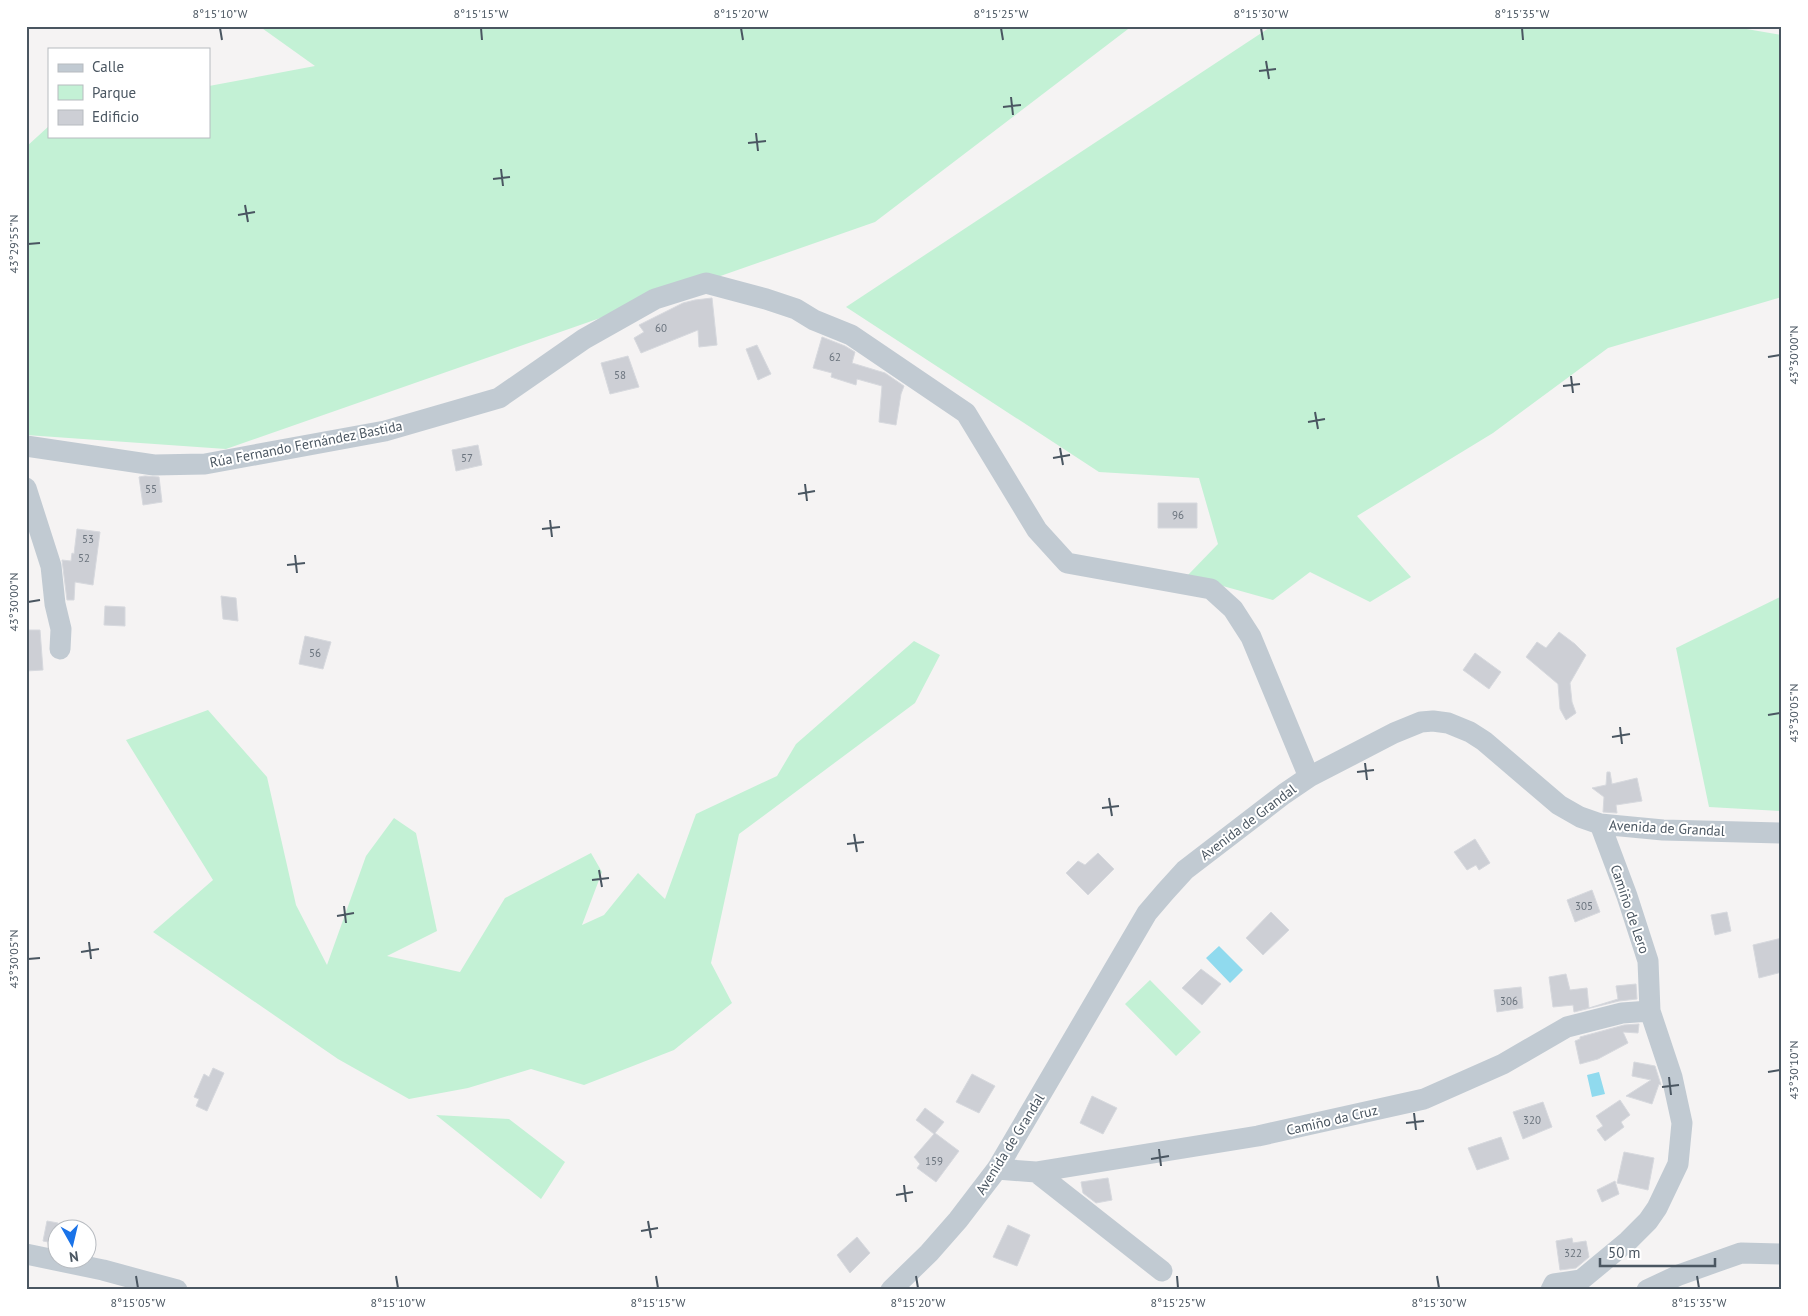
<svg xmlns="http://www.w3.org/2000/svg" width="1808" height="1316" viewBox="0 0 1808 1316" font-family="'PT Sans',sans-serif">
<rect width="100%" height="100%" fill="#f5f3f3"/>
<!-- green -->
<path fill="#c3f1d5" d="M259 26H1132L875 222 226 449 26 435V147L49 126V136H209V86L315 66Z
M1272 26 1735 27 1782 35V297L1608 348 1493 433 1357 516 1411 577 1370 602 1310 572 1273 600 1187 576 1218 544 1199 478 1099 472 846 307Z
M1782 596V811L1709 807 1676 648Z
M914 641 940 655 915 703 739 834 711 963 732 1003 674 1050 584 1085 531 1069 468 1088 409 1099 338 1059 153 932 213 880 126 740 208 710 267 777 296 905 327 965 366 856 394 818 416 833 437 931 387 956 460 972 505 898 591 853 602 872 582 925 604 915 638 873 665 899 696 814 777 776 796 744Z
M1150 980 1201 1032 1176 1056 1125 1004Z
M436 1115 509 1119 565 1162 541 1199Z"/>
<!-- water -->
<path fill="#90daee" d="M1219 946 1243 970 1230 983 1206 958Z
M1599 1072 1605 1094 1592 1097 1587 1075Z"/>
<!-- building -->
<path fill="#cdcfd5" stroke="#d7d9de" d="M712 298 717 345 699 347 698 330 641 353 634 338 644 332 639 325 683 303 695 300Z
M822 337 845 346 855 352 852 363 885 373 904 386 901 394 896 425 879 422 882 386 857 379 856 385 831 377 832 373 813 368Z
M757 345 771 374 758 380 746 349Z
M628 356 639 387 610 394 601 363Z
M478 445 482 465 456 471 452 450Z
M145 476 159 477 162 502 143 505 139 477Z
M1158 503H1197V528H1158Z
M77 529 100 532 93 585 75 582 74 600H67L62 560 71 561 72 553 74 554Z
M221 596 236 598 238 621 223 619Z
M105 606 125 607V626L104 625Z
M26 630H40L43 670 26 671Z
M1559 632 1575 644 1586 655 1570 683 1572 702 1576 713 1566 720 1560 709 1558 684 1526 657 1537 642 1546 648Z
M305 636 331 642 323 669 299 664Z
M1475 653 1501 672 1489 689 1463 670Z
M1607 772H1610L1612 784 1637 778 1642 801 1616 805 1617 813 1603 812 1604 797 1592 788 1606 785Z
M1475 839 1490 863 1479 870 1476 865 1467 870 1454 852Z
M1098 853 1114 869 1088 895 1066 873 1078 861 1085 865Z
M1592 890 1600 912 1575 922 1567 900Z
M1271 912 1289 930 1263 955 1246 938Z
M1727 912 1731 931 1715 935 1711 915Z
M1782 938V972L1759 978 1753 945Z
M1201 969 1221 984 1202 1005 1182 988Z
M1566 974 1570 990 1587 988 1589 1008 1618 999 1616 986 1636 984 1637 999 1619 1001 1574 1012 1573 1005 1553 1007 1549 977Z
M1521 987 1523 1008 1497 1012 1494 990Z
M1639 1024 1638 1033 1623 1032 1628 1043 1598 1059 1580 1064 1575 1041 1580 1039V1037L1624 1025Z
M1634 1062 1655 1066 1661 1085 1659 1084 1652 1104 1626 1096 1651 1080 1632 1076Z
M213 1068 224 1073 207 1111 196 1106 199 1099 194 1097 204 1074 209 1077Z
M972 1074 995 1086 979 1113 956 1102Z
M1092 1096 1117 1108 1103 1134 1080 1123Z
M1620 1100 1630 1115 1621 1122 1624 1127 1605 1141 1597 1130 1603 1126 1596 1116Z
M1543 1102 1552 1127 1523 1139 1513 1112Z
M925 1108 944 1122 935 1133 959 1151 936 1182 917 1168 920 1164 914 1157 934 1134 916 1120Z
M1501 1137 1509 1159 1477 1170 1468 1148Z
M1624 1152 1654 1158 1648 1190 1617 1183Z
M1108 1178 1112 1200 1096 1203 1083 1193 1081 1182Z
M1615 1181 1619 1194 1602 1202 1597 1190Z
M47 1221 58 1223V1244L43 1241Z
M1008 1225 1030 1235 1017 1266 993 1257Z
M857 1237 870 1253 850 1273 837 1255Z
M1572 1238 1573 1243 1586 1241 1589 1257 1576 1268 1560 1270 1556 1241Z"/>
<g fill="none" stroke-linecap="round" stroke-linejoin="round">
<!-- minor -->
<path stroke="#c1cad2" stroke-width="21" d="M26 446 154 465 205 464 385 431 499 398 584 339 655 299 706 283 766 299 796 309 814 320 851 335 966 413 1037 530 1067 563 1211 589 1233 609 1251 637 1309 777
M26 488 51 566 55 604 61 629 60 649
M997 1169 1036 1172 1258 1136 1424 1099 1503 1064 1567 1027 1622 1013 1650 1011
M1036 1172 1162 1271
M26 1254 103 1270 177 1290
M891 1290 929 1253 958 1220 997 1169 1147 913 1165 892 1185 870 1284 794 1309 777 1394 733 1421 722 1433 721 1448 723 1470 732 1484 741 1559 805 1580 817 1600 824 1663 830 1782 833
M1551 1290 1554 1284 1581 1280 1628 1241 1648 1221 1657 1208 1678 1164 1682 1123 1672 1077 1650 1011 1648 961 1627 896 1600 824
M1647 1290 1679 1275 1741 1253 1782 1254"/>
</g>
<!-- ticks -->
<path fill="none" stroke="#4a5661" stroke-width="2" d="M220 28 222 40M481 28 482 40M741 28 743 40M1001 28 1003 40M1261 28 1263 40M1522 28 1523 40M1266 61 1269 79M1259 71 1276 69M1011 97 1013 115M1003 107 1021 105M756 133 758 151M748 143 766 141M501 169 503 186M493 179 510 177M245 205 248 222M238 215 255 212M28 244 40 243M1768 357 1780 355M1571 376 1573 393M1563 386 1580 384M1315 412 1318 429M1308 422 1325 419M1060 448 1063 465M1053 458 1070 455M805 484 807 501M798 494 815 491M550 520 552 537M542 529 560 527M295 555 297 573M287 565 305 563M28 602 40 600M1768 715 1780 713M1620 727 1622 744M1612 737 1630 734M1365 763 1367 780M1357 772 1374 770M1109 798 1112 816M1102 808 1119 806M854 834 857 852M847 844 864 842M599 870 602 887M592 880 609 878M344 906 346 923M337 916 354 913M89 942 91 959M81 952 99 949M28 959 40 958M1768 1072 1780 1070M1669 1077 1671 1095M1662 1087 1679 1085M1414 1113 1416 1130M1406 1123 1424 1121M1159 1149 1161 1166M1151 1159 1169 1156M904 1185 906 1202M896 1195 913 1192M648 1221 651 1238M641 1231 658 1228M136 1276 138 1288M396 1276 398 1288M656 1276 658 1288M916 1276 918 1288M1177 1276 1178 1288M1437 1276 1439 1288M1697 1276 1699 1288"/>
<g text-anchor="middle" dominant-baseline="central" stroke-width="4" stroke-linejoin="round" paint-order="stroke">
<!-- number labels -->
<g font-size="11" fill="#6b747e">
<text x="661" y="328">60</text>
<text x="835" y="357">62</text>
<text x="620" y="375">58</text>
<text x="467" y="458">57</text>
<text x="151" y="489">55</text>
<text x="1178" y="515">96</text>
<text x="88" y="539">53</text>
<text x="84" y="558">52</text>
<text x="315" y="653">56</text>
<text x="1584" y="906">305</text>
<text x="1509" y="1001">306</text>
<text x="1532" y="1120">320</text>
<text x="934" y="1161">159</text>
<text x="1573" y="1253">322</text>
</g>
<!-- street labels -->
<g font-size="14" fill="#4a5661" stroke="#fff">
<text transform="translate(306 444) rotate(-11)">Rúa Fernando Fernández Bastida</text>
<text transform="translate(1248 822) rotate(-37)">Avenida de Grandal</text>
<text transform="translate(1667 828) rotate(3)">Avenida de Grandal</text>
<text transform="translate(1630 909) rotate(71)">Camiño de Lero</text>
<text transform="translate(1332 1120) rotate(-13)">Camiño da Cruz</text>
<text transform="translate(1010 1144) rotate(-58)">Avenida de Grandal</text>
</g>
</g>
<!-- border -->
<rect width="1808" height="1316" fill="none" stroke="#ffffff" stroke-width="55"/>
<!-- legend -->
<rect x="48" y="48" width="162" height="90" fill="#ffffff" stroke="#b7bbc0"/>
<rect x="58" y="64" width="25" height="8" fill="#c1cad2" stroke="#b7bbc0"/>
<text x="92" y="72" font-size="15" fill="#4a5661">Calle</text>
<rect x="58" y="85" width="25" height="15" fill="#c3f1d5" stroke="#b7bbc0"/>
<text x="92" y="98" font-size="15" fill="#4a5661">Parque</text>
<rect x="58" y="110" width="25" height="15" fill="#cdcfd5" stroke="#b7bbc0"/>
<text x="92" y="122" font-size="15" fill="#4a5661">Edificio</text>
<!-- north arrow -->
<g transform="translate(72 1244) rotate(172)"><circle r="24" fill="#ffffff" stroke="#b7bbc0"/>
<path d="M0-4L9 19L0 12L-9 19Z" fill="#1a73e8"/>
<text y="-8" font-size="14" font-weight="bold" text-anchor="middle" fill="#4a5661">N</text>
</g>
<!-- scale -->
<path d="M1600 1258v8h115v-8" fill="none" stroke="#4a5661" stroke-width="2.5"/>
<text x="1608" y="1258" font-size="15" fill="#4a5661" stroke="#ffffff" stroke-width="4" paint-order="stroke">50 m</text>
<rect x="28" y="28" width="1752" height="1260" fill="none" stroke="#4a5661" stroke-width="2"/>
<g font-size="12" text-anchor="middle" fill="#4a5661">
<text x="220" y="18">8°15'10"W</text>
<text x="481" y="18">8°15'15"W</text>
<text x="741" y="18">8°15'20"W</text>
<text x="1001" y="18">8°15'25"W</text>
<text x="1261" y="18">8°15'30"W</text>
<text x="1522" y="18">8°15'35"W</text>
<text transform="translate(14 244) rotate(-90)" y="4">43°29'55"N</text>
<text transform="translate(1794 355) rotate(-90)" y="4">43°30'00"N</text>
<text transform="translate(14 602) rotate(-90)" y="4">43°30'00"N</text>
<text transform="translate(1794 713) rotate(-90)" y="4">43°30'05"N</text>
<text transform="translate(14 959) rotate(-90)" y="4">43°30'05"N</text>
<text transform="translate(1794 1070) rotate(-90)" y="4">43°30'10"N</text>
<text x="138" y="1307">8°15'05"W</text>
<text x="398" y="1307">8°15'10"W</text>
<text x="658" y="1307">8°15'15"W</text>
<text x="918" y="1307">8°15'20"W</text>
<text x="1178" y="1307">8°15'25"W</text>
<text x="1439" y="1307">8°15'30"W</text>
<text x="1699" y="1307">8°15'35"W</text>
</g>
</svg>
